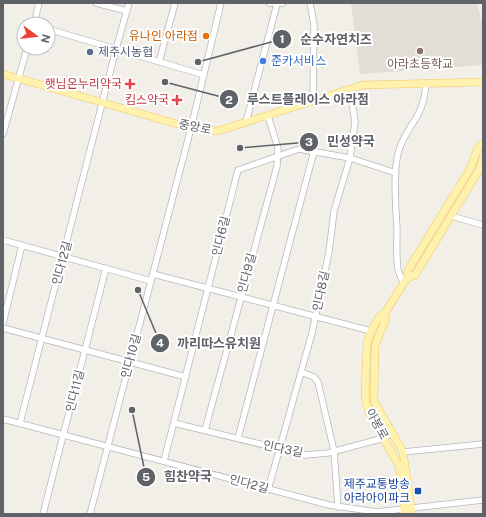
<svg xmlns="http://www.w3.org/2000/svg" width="486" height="517" viewBox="0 0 486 517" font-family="'Public Sans','Noto Sans KR',sans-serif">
<rect width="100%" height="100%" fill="#f1efe8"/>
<!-- education -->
<path fill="#e1ded6" d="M351 3H477L483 28 482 65 360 74Z"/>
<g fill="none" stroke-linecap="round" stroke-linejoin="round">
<defs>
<path id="minor" d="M96 3 127 11
M269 3H283
M310 3 314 25 313 101
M34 24 39 3
M48 29 204 75
M159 62 175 3
M246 122 277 4
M3 134 27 48
M451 216 483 225
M3 240 151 281
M153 274 371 331
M403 284C402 279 399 274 398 269 396 256 397 243 397 229 396 207 392 168 400 147 410 121 424 117 426 83
M3 323 22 245
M3 328 186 377
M301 372 314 377 318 382 334 451 338 507
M3 419 329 505 377 512 483 500
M20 423 116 49 129 3
M174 423 305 455 328 453 384 438 392 433
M205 430 277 166 278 148 268 116
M238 438 314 151
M403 452 483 444
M164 461 238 170 299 149 350 158 396 173
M268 490 312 333 329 252 334 211 350 158 355 122 350 89
M43 514 106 268
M90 514 191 128 221 3"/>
<path id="major" d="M3 74 191 128 218 131 363 85 483 82
M407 278 415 275 478 172 483 159
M385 313V321L375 345 374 401 403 452 412 514
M404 514V498L399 466 370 414 366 403 365 393 367 344 371 331 379 317 385 313 407 278 408 270 470 169 478 148 483 143"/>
</defs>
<!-- minor casing -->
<use href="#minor" stroke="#b5b8bc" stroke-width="7"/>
<!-- major casing -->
<use href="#major" stroke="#f2c960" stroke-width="8"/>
<!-- minor -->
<use href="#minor" stroke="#fff" stroke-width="5.5"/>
<!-- major -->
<use href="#major" stroke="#fff2af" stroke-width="7"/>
</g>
<!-- markers -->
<circle fill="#e8710a" stroke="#fff" stroke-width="1.5" cx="206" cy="36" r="4"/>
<circle fill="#8d6e63" stroke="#fff" stroke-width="1.5" cx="420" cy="51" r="4"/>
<circle fill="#5c6f8a" stroke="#fff" stroke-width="1.5" cx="90" cy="52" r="4"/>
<circle fill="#3f7fe0" stroke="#fff" stroke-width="1.5" cx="263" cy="61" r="4"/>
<g fill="#e0444e" stroke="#fff" stroke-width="1.5">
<path d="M128 78h4v4h4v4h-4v4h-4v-4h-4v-4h4z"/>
<path d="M175 94h4v4h4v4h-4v4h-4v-4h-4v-4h4z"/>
</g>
<rect fill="#1a4fb4" stroke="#fff" stroke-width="1.5" x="414" y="487" width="8" height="8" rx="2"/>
<g text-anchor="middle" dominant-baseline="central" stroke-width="4" stroke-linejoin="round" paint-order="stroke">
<!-- food labels -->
<g font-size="12" fill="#c56008" stroke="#fff" text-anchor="end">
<text x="198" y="36">유나인 아라점</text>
</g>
<!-- service labels -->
<g font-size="12" fill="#4e5e75" stroke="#fff" text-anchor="start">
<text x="98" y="52">제주시농협</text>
</g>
<!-- shop labels -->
<g font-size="12" fill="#366cbe" stroke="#fff" text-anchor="start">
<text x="271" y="61">준카서비스</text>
</g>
<!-- education labels -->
<g font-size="12" fill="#785e54" stroke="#fff">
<text x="420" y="64">아라초등학교</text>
</g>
<!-- health labels -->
<g font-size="12" fill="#be3a42" stroke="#fff" text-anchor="end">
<text x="122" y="84">햇님온누리약국</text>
<text x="169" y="100">킴스약국</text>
</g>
<!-- street labels -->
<g font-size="12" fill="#5f6368" stroke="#fff">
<text transform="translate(195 127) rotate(11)">중앙로</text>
<text transform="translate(221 236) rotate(-76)">인다6길</text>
<text transform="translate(62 263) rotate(-75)">인다12길</text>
<text transform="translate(247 273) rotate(-75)">인다9길</text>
<text transform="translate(321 291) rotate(-78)">인다8길</text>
<text transform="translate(131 356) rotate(-75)">인다10길</text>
<text transform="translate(75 391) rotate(-76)">인다11길</text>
<text transform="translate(377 424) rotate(61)">아봉로</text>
<text transform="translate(283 449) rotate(12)">인다3길</text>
<text transform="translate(249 484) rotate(15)">인다2길</text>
</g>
<!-- transit labels -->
<g font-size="12" fill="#164399" stroke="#fff" text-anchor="end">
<text x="410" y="484">제주교통방송<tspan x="410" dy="14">아라아이파크</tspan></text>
</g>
</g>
<!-- callouts -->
<path fill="none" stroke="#5f6368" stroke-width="1.5" d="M198 62L282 39M165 82L229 99M240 148L309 142M138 290L160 343M132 410L146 477"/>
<g fill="#5f6368" stroke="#fff" stroke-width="1.5">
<circle cx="198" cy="62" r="4"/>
<circle cx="165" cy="82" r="4"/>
<circle cx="240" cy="148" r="4"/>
<circle cx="138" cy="290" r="4"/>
<circle cx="132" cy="410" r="4"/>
<circle cx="282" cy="39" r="10"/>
<circle cx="229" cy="99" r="10"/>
<circle cx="309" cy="142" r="10"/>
<circle cx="160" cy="343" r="10"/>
<circle cx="146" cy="477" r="10"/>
</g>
<g font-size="12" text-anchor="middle" font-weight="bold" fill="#fff">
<text x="282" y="43">1</text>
<text x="229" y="104">2</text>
<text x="309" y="146">3</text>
<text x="160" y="347">4</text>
<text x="146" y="481">5</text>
</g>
<g font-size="13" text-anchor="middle" font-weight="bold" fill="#5f6368" stroke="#fff" stroke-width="4" stroke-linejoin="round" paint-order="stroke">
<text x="336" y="44">순수자연치즈</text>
<text x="308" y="104">루스트플레이스 아라점</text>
<text x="351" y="146">민성약국</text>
<text x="219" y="348">까리따스유치원</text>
<text x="188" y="481">힘찬약국</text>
</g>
<!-- border -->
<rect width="486" height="517" fill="none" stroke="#5f6368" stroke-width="8"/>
<!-- north arrow -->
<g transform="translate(36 36) rotate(105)"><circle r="19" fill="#ffffff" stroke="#bfc1c3"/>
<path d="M0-3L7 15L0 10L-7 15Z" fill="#ea4335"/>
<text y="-6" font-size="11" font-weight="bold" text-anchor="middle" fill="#5f6368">N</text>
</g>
</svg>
